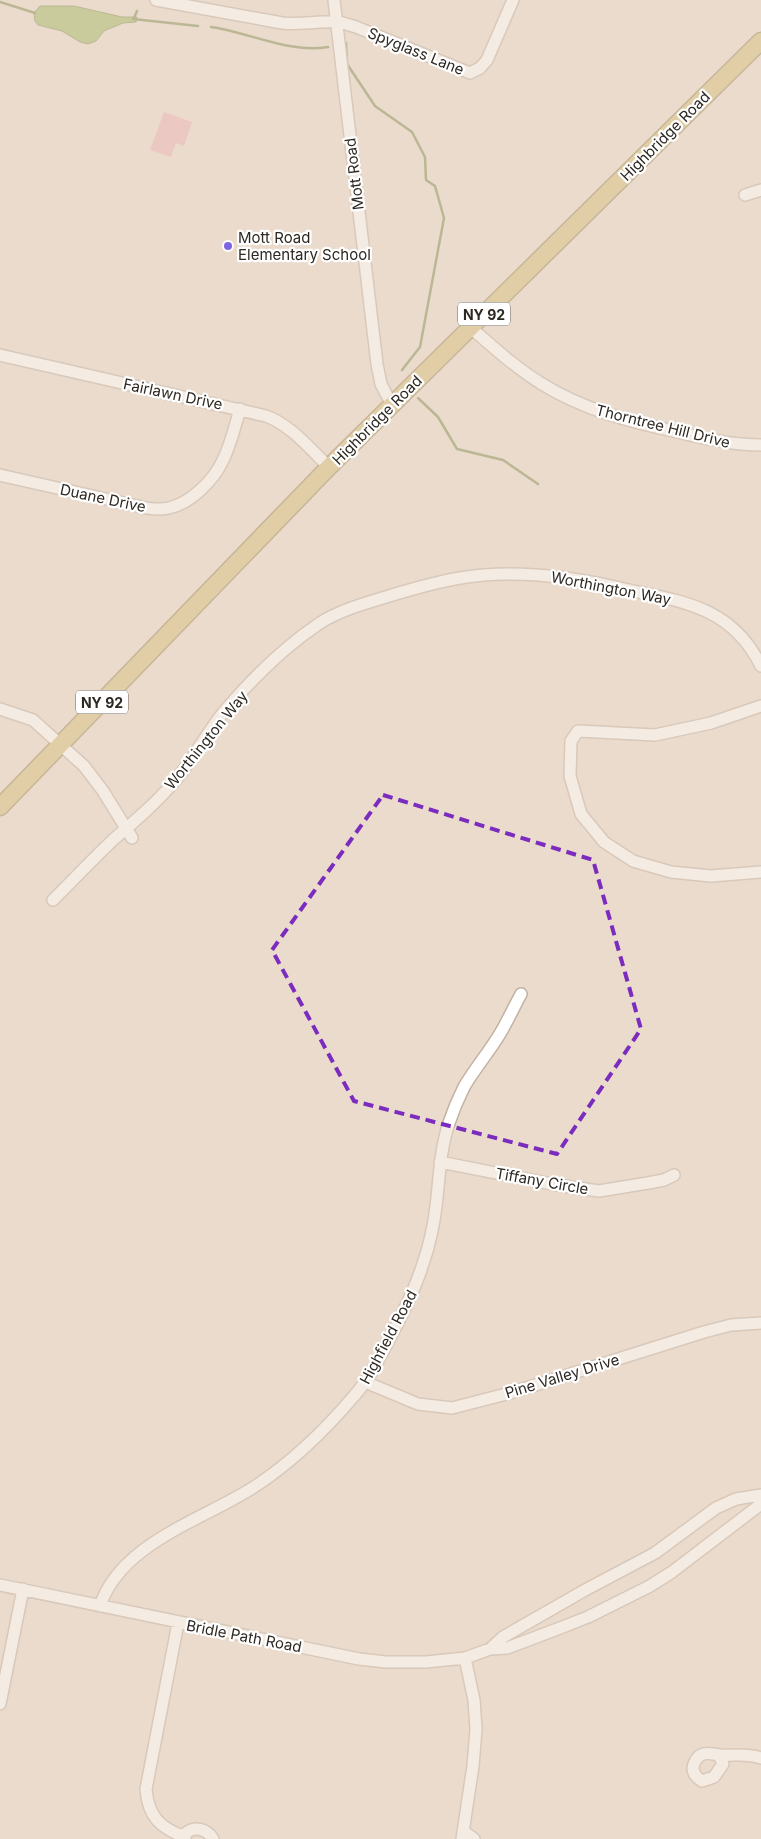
<svg xmlns="http://www.w3.org/2000/svg" width="761" height="1839" viewBox="0 0 761 1839" font-family="Inter,sans-serif">
<rect width="100%" height="100%" fill="#ebdbcc"/>
<!-- green -->
<path fill="#ecb1b7" d="M164 112 192 122 184 146 176 143 171 157 150 150Z"/>
<!-- water -->
<path fill="#a3b863" stroke="#808d50" d="M40 6H74L122 17H137L136 22 123 23 104 31 96 41 88 44 80 42 62 31 38 25 35 21 34 13Z"/>
<g fill="none" stroke-linecap="round" stroke-linejoin="round">
<!-- stream -->
<path stroke="#808d50" stroke-width="2.5" d="M0 2 35 13
M134 18 137 11
M133 19 198 26
M211 27C248 32 291 54 328 47
M345 43H346L347 64 375 106 412 132 425 157 426 180 435 186 444 218 420 347 402 370
M418 398 438 417 457 449 503 460 538 484"/>
<defs>
<path id="minor" d="M156 0 282 23C300 25 318 21 336 22 342 22 349 25 356 27L470 73 480 68 487 60 513 0
M334 0 377 364 381 384 392 405
M745 195 761 190
M470 327C493 347 516 368 542 384 584 410 631 422 678 432 706 439 733 445 761 445
M0 355 266 416C291 425 310 449 329 467
M0 475 146 508C154 509 161 510 169 508 191 503 214 480 223 460 231 444 235 426 240 409
M761 706 711 723 655 735 578 731 571 741 570 776 581 814 604 842 633 861 671 872 711 876 761 872
M0 709 33 720 84 766 103 791 132 838
M53 900C73 880 93 859 114 839 135 821 156 803 174 782 194 759 207 731 227 708 253 678 287 645 320 623 340 610 366 603 389 596 412 589 436 582 460 578 513 569 568 576 620 588 679 601 731 605 761 666
M440 1162 557 1185 599 1191 648 1183 664 1180 674 1175
M365 1382 418 1404 452 1408 510 1393 704 1332 731 1325 761 1323
M0 1585 359 1659 386 1662H426L465 1658 490 1649 507 1648 560 1628 588 1617 650 1586 672 1572 761 1504
M100 1606C121 1542 204 1520 257 1485 293 1461 326 1429 354 1396 370 1378 380 1357 391 1336 409 1302 424 1269 432 1231 440 1195 437 1159 449 1123 453 1111 458 1099 464 1087 475 1068 490 1051 501 1032 508 1020 514 1007 521 994
M178 1623 146 1789C148 1816 160 1828 185 1837
M490 1649 503 1637 587 1589 655 1553 716 1508 736 1499 761 1495
M0 1704 23 1589
M719 1755 723 1764 714 1777 702 1781C697 1778 693 1774 693 1768 693 1764 697 1757 701 1755 708 1751 714 1755 721 1755 735 1756 747 1753 761 1758
M463 1831 474 1839
M185 1839V1834C194 1825 207 1829 213 1839
M462 1839 473 1766 476 1729 474 1700 465 1658"/>
<path id="highway" d="M0 807 329 467 761 41"/>
</defs>
<!-- minor casing -->
<use href="#minor" stroke="#c2b3a4" stroke-width="14"/>
<!-- highway casing -->
<use href="#highway" stroke="#9b8a5a" stroke-width="19"/>
<!-- minor -->
<use href="#minor" stroke="#fff" stroke-width="11"/>
<!-- highway -->
<use href="#highway" stroke="#d5bf78" stroke-width="16"/>
</g>
<!-- marked area -->
<path d="M0 0H761V1839H0ZM383 795 593 860 641 1029 557 1154 354 1101 272 950Z" fill="#ebdbcc" fill-opacity=".55" fill-rule="evenodd"/>
<path fill="none" stroke="#7b2cbf" stroke-width="4" stroke-dasharray="10 6" stroke-linejoin="round" d="M383 795 593 860 641 1029 557 1154 354 1101 272 950Z"/>
<!-- markers -->
<circle fill="#7f64df" stroke="#fff" stroke-width="2" cx="228" cy="246" r="5"/>
<g text-anchor="middle" dominant-baseline="central" stroke-width="4.5" stroke-linejoin="round" paint-order="stroke">
<!-- shield labels -->
<g fill="#fff" stroke="#6d6864" stroke-width="1">
<rect x="458" y="302.5" width="52" height="23" rx="4"/>
<rect x="76" y="690.5" width="52" height="23" rx="4"/>
</g>
<g font-size="14" font-weight="bold" fill="#2e2822">
<text x="484" y="314">NY 92</text>
<text x="102" y="702">NY 92</text>
</g>
<!-- street labels -->
<g font-size="15" fill="#2e2822" stroke="#fff">
<text transform="translate(416 51) rotate(22)">Spyglass Lane</text>
<text transform="translate(665 136) rotate(-45)">Highbridge Road</text>
<text transform="translate(354 174) rotate(-97)">Mott Road</text>
<text transform="translate(173 394) rotate(12)">Fairlawn Drive</text>
<text transform="translate(377 420) rotate(-45)">Highbridge Road</text>
<text transform="translate(663 426) rotate(14)">Thorntree Hill Drive</text>
<text transform="translate(103 498) rotate(12)">Duane Drive</text>
<text transform="translate(611 588) rotate(11)">Worthington Way</text>
<text transform="translate(206 740) rotate(-51)">Worthington Way</text>
<text transform="translate(542 1181) rotate(10)">Tiffany Circle</text>
<text transform="translate(388 1337) rotate(-62)">Highfield Road</text>
<text transform="translate(562 1376) rotate(-17)">Pine Valley Drive</text>
<text transform="translate(244 1636) rotate(11)">Bridle Path Road</text>
</g>
<!-- poi labels -->
<g font-size="15" fill="#2e2822" stroke="#fff" text-anchor="start">
<text x="238" y="237">Mott Road<tspan x="238" dy="17">Elementary School</tspan></text>
</g>
</g>
</svg>
